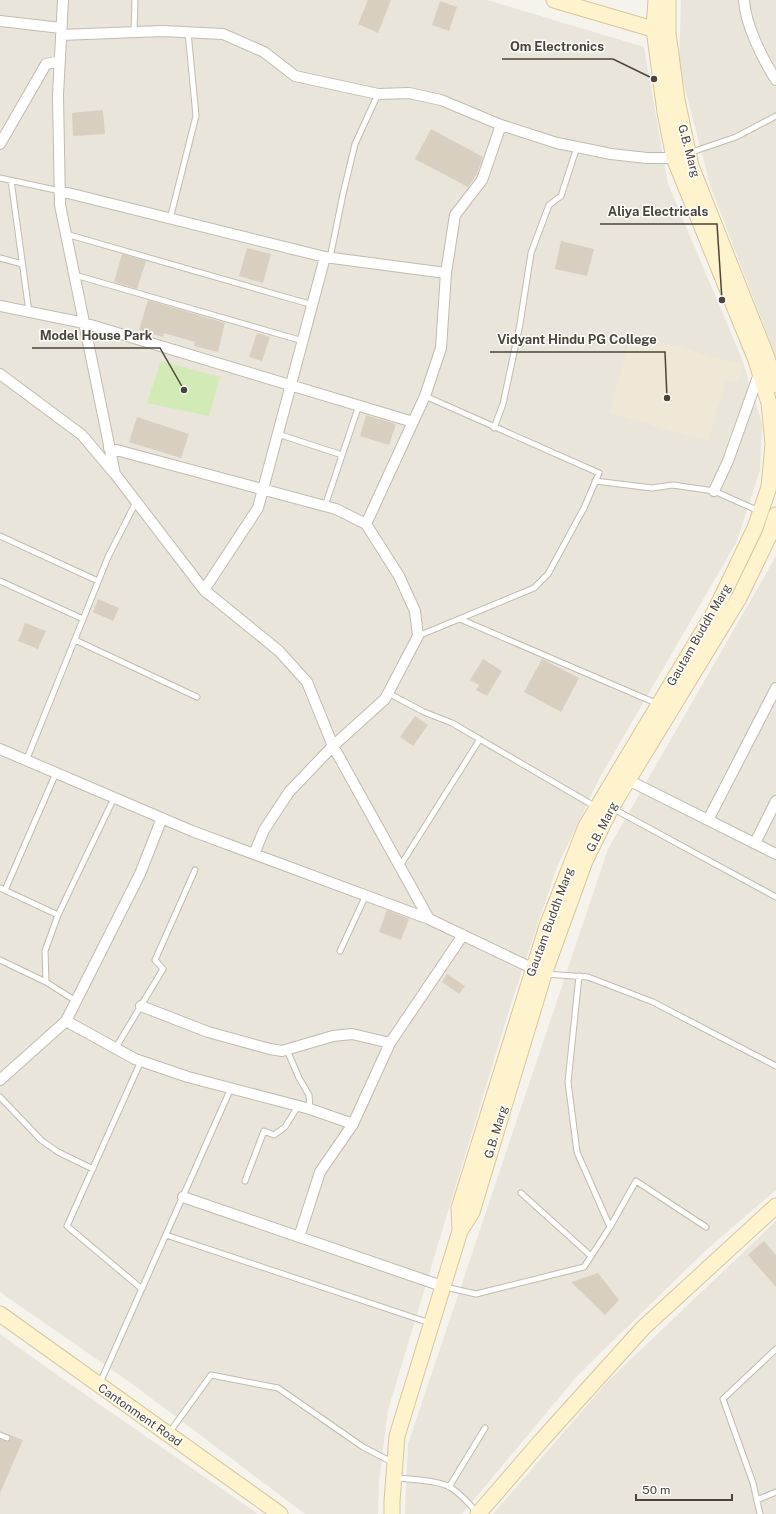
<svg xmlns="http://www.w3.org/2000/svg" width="776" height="1514" viewBox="0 0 776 1514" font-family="'Public Sans',sans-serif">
<rect width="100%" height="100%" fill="#f6f3ec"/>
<!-- residential -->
<path fill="#eae5da" d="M0 0H487L644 47 668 184 742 359 762 423 760 470 737 541 599 779 557 867 510 1007 388 1410 379 1482 378 1514H305L131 1383 0 1292Z
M681 0H776V357L710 185 679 65Z
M776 556V1190L704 1252 578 1375 462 1514H405L408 1444 608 849Z
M776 1221V1514H493L608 1381Z
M0 1334 60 1377 258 1514H0Z"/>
<!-- education -->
<path fill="#efe8d6" d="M631 334 743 365 738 383 726 380 708 441 609 413Z"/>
<!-- green -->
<path fill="#d2eab5" d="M161 361 220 377 209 416 147 403Z"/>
<!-- building -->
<path fill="#d8cfc1" d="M368 0H391L378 33 358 24Z
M440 1 457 7 449 31 432 25Z
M103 110 105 134 73 136 72 113Z
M431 129 483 157 477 174 468 187 415 159Z
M561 241 594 249 587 276 555 269Z
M247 248 271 254 263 283 239 276Z
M122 254 146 261 137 289 114 282Z
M148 300 225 323 218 352 194 346 195 342 164 333 163 337 139 330Z
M257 333 270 337 262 361 249 357Z
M366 415 396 424 389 445 360 436Z
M137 417 189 434 181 458 129 442Z
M98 599 119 608 113 621 93 612Z
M25 623 46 631 38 649 18 641Z
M483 659 502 671 487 696 476 690 479 685 470 680Z
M542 659 579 678 561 712 524 692Z
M415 716 428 725 413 746 400 737Z
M387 910 409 919 401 940 379 932Z
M447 974 465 986 459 994 442 982Z
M764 1241 776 1255V1287L748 1255Z
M598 1273 619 1300 605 1315 571 1282Z
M0 1431 23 1440 0 1493V1439L8 1442 11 1438 9 1435Z"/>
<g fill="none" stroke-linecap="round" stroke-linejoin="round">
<defs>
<path id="lane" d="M134 32 135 0
M689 153 736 137 776 116
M0 178 60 191
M11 180 29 312
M170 219 196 116 188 32
M66 234 313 305
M0 258 22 264
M330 258 343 194 355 144 378 94
M75 275 303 341
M494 428 503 404 520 324 531 253 549 205 561 196 577 147
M278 434 342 455
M595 481 652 488 673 485 714 491 759 511
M325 506 359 405
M0 536 98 581
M0 581 83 619
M460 619 658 704
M418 636 534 588 548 574 584 508 599 473 425 396
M75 640 197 697
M388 693 424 712 452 723 596 807
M26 761 108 557 136 502
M612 808 776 897
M400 866 480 739
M0 888 58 915
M5 890 56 773
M340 951 366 895
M0 960 46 982 76 1001
M545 974 588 977 653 1002 776 1066
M579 976 568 1082 577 1152 610 1227
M46 982 45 951 58 915 114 798
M115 1049 163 969 155 960 195 870
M287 1050 299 1078 309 1095 310 1109
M141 1061 67 1226 142 1289
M0 1097 41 1140 58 1152 93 1169
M245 1181 264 1131 274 1135 285 1127 298 1106
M521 1193 591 1256
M166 1235 430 1323
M445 1287 476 1294 584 1267 610 1227 636 1181 706 1227
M100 1383 231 1088
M169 1433 211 1375 278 1388 363 1447 392 1462
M0 1435 7 1438
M395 1478C410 1479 436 1480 450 1487 461 1494 469 1503 477 1513
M449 1487 485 1428
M757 1500 776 1492
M760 1514 753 1483 723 1399 776 1349"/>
<path id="street" d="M63 0 58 95 60 205 115 474 204 590 279 651 307 682 333 746 429 919 538 971
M744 0C745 24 763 60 776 80
M0 21 61 28
M61 35 162 31 223 34 264 52 295 76 378 94 409 93 441 100 501 125 557 143 577 147 611 154 647 158H674L679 156
M0 144 46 64 60 61
M60 191 325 257 446 273
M0 306 84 323 413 422
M0 374 82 435 114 473
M109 448 336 509 366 524 399 576 415 611 418 636 385 699 333 746 289 792 264 830 254 854
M714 491 728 461 760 371
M366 524 425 396 441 348 446 273 455 215 482 180 501 125
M204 590 258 508 325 257
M0 749 192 831 429 919
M624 778 776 854
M708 820 776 688
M755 843 776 801
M141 1006 208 1032 270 1049 282 1051 333 1036 352 1034 390 1043
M66 1021 135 1059 188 1077 310 1109 353 1124
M0 1080 66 1021 140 874 162 818
M183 1197 442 1286
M299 1237 320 1172 353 1124 390 1043 463 935"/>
<path id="secondary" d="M554 0 663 32
M668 0V33L677 100 691 166 766 355 776 385
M460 1231 459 1208 547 926 586 826 715 611 755 528 769 487 773 444 769 403 756 360 674 158 665 112 654 29 656 0
M0 1314 280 1514
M392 1514V1501L397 1436 460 1231 472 1212 544 974 585 861 611 808 739 598 770 534 776 515
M478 1514 541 1441 643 1328 776 1206"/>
</defs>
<!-- lane casing -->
<use href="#lane" stroke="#c2bbae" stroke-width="7"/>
<!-- street casing -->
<use href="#street" stroke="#c2bbae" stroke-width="12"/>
<!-- secondary casing -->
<use href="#secondary" stroke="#d6c79b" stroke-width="17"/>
<!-- lane -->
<use href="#lane" stroke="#fff" stroke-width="5"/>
<!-- street -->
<use href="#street" stroke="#fff" stroke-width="10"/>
<!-- secondary -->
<use href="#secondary" stroke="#fff3cd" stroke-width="15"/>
</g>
<g text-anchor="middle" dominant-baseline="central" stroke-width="3" stroke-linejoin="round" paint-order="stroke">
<!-- street labels -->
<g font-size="12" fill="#4b4439" stroke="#fff">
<text transform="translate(689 151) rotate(75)">G.B. Marg</text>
<text transform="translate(699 635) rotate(-60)">Gautam Buddh Marg</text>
<text transform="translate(602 827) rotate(-63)">G.B. Marg</text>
<text transform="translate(550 922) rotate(-70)">Gautam Buddh Marg</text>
<text transform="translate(496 1132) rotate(-73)">G.B. Marg</text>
<text transform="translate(140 1415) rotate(35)">Cantonment Road</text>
</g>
</g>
<!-- callouts -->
<path fill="none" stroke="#4b4439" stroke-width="1.5" d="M654 79L613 59H502M722 300L717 224H600M184 390L160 348H32M667 398L665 352H490"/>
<g fill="#4b4439" stroke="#fff" stroke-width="1.5">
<circle cx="654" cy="79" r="4"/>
<circle cx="722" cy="300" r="4"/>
<circle cx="184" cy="390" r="4"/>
<circle cx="667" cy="398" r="4"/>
</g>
<g font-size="13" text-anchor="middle" font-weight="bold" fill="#4b4439" stroke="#fff" stroke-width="3" stroke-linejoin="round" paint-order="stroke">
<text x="557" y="51">Om Electronics</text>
<text x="658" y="216">Aliya Electricals</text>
<text x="96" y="340">Model House Park</text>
<text x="577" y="344">Vidyant Hindu PG College</text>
</g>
<!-- scale -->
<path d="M636 1494v6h96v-6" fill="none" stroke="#4b4439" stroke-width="2"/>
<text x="642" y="1494" font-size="12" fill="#4b4439" stroke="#ffffff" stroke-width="3" paint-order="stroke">50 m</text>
</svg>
